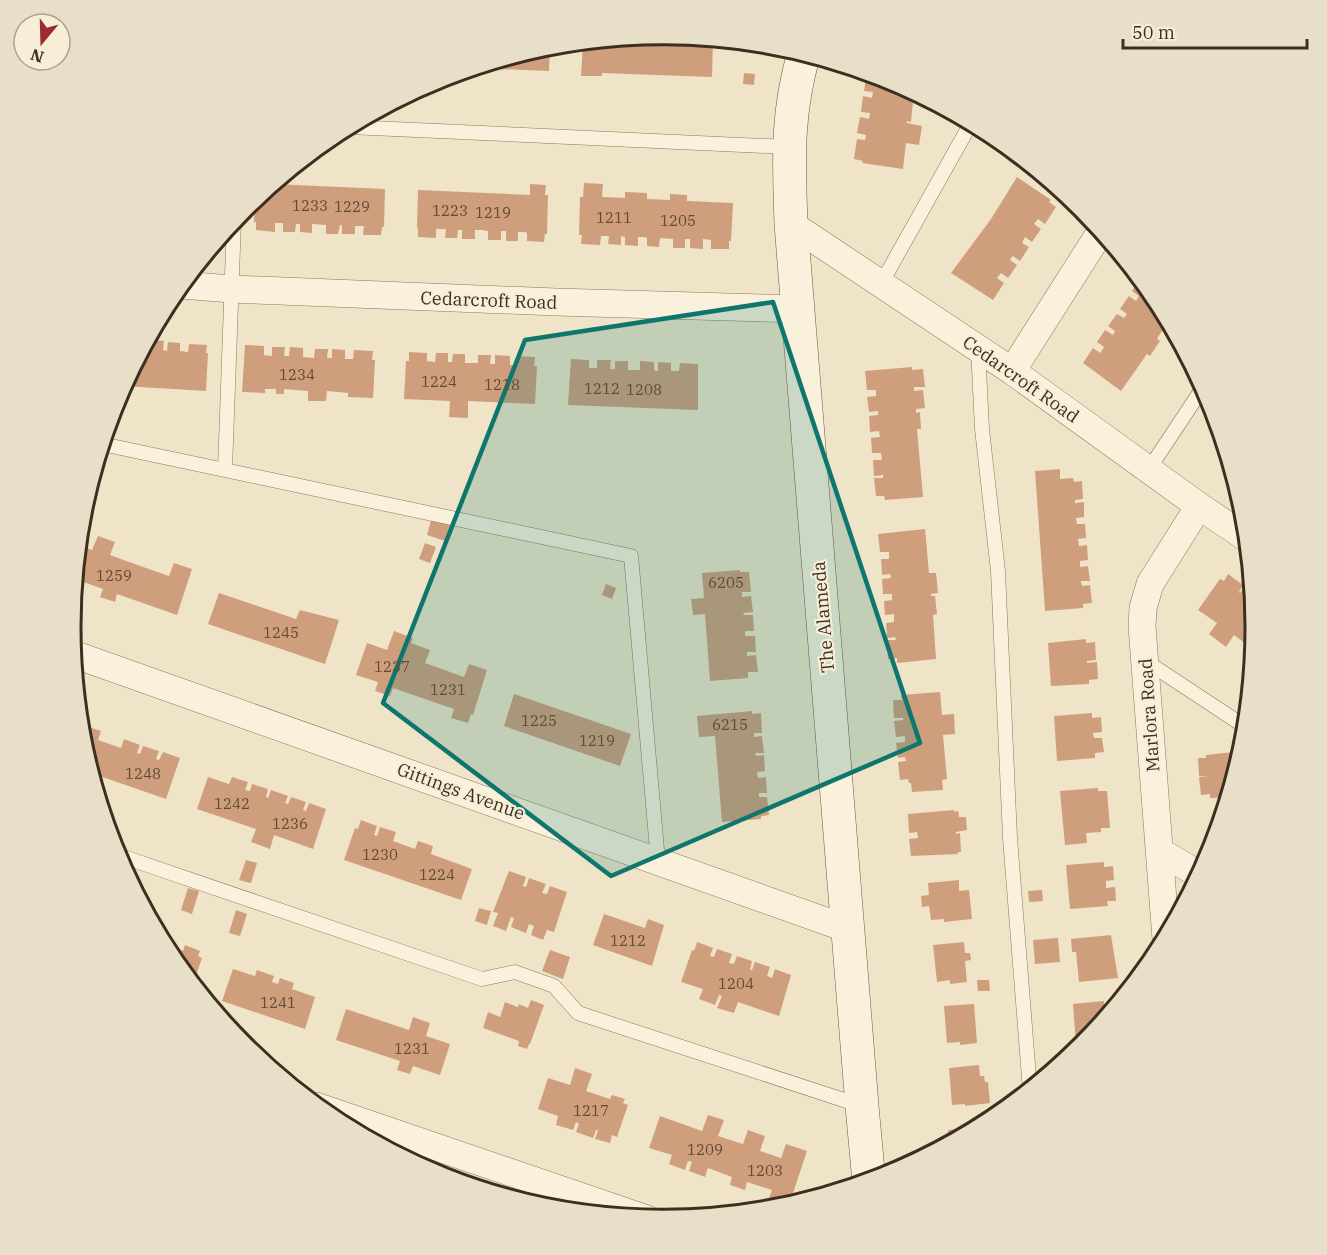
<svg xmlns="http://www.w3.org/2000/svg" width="1327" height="1255" viewBox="0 0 1327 1255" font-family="'IBM Plex Serif',serif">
<rect width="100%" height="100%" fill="#f0e4c8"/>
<!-- building -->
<path fill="#cf9f7d" d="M655 35 713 39 712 77 602 73V76H581L583 42 655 37Z
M550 46 549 71 475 68Z
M867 72 891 80 914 92 911 122 907 121V123L922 126 919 145 906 143 903 169 862 163 863 161 854 159 857 139 865 140 866 135 857 133 860 117 869 119 870 113 861 112 863 96 872 98 873 92 864 91Z
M744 73 755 74 754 85 743 84Z
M1017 177 1051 200 1049 202 1056 207 1045 224 1038 219 1034 224 1041 229 1032 242 1025 237 1022 243 1029 247 1020 261 1013 256 1011 258 1010 260 1017 265 1008 278 1001 273 997 278 1004 283 993 300 951 273 991 219Z
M584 183 603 184 602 197H604L625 198V192L647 193V199L670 200V194L687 195V201H689L733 203 731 241H729V249H711V240L703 239V249L690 248V239H685V248H673V239L660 238 659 247 647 246V238L644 237H638V246L625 245V237L621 236V245L608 244 609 236H601L600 245 581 244 582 235H579L580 197H583Z
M274 184 385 189 384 227H382L381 235H363L364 226H355V234H342V225H340L338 234H326V225L312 224V233L300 232V224H296L295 232H283V223H275V232L256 230V222H254L255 200Z
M530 184 546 185 545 195H548L547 234H545L544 242 527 241V233L525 232H518V241H506V231H501V240H488V231L482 230H475V239H462V230H458L457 238H445L446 229H436V238L418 237V229L417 228 418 190 530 195Z
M1141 279 1157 298 1169 321 1158 337 1157 339 1160 341 1150 356 1147 354 1121 391 1083 363 1093 348 1100 353 1103 349 1104 347 1097 342 1105 330 1113 335 1115 331 1108 326 1117 314 1124 318 1127 314 1120 309 1129 296 1136 301 1139 296 1132 291Z
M152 340 164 341 163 350 167 351 168 342 180 343V351L188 352 189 344 207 345 206 353H208L206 391 123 386 143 349 151 350Z
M245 345 264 346V355L272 356V347H285L284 356H289L290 347 303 348V357L314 358 315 349H328L327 358H332V349L345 350V359H353L354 350 373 351 372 360H375L373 398 348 397V393L327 391 326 401H308V391L284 389V394H276V389H265V393L242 392Z
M409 352 427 353V361L435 362 436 353H448V362H452L453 354H465V363H478V355H491L490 364H495V355L510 356V365H516V356L535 357 534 366H537L535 404 468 401V418L449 417 450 401 404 399 406 361H409Z
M571 359 589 360V368H597V360H611L610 369H615V361H628V370H640V361L654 362V370L656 371H658V362L671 363V371H679L680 363 698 364V410L568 405Z
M912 367V370L923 369 925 387H914V391L923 390 925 408 916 409V413L920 412 921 429H917L923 497 885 500 884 496H876L874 478H883V475L874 476 873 460H882L881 453H872L871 438 880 437 879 431 870 432 869 416 878 415V411L869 412 867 397 876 396V390H867L865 371Z
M1060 469V479L1073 478 1074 482 1082 481 1083 499 1075 500V503L1084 502V517L1076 518 1077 524H1085L1086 538 1078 539 1079 546 1087 545 1088 560 1080 561V567L1088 566 1090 581H1081L1082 586 1090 585 1092 603 1083 604V608L1045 611 1035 471Z
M432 517 451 523 445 541 427 535Z
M925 529 929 573H936L938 593 931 594V596H935L937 614 933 615 936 659 897 663V658L888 659 887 640H896L895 637 887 638 886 623 894 622V614L885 615 884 601 892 600V594H883L882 579 891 578 890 574 882 575 881 559H889V552H880L878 534Z
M98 536 115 542 110 555 129 562 169 576 174 563 192 569 177 615 117 594 115 602 100 597 103 589 75 579 79 545 92 550Z
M425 543 436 547 430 563 419 559Z
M740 570V572H749L751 592H742V597L751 596 753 612 743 613 744 615H753L754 631H745V636H755L756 652H747V656L756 655 758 672H748V678L710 681 705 614 693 615 691 599 704 598 702 573Z
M1228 574 1243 585 1239 592 1240 593 1245 586 1253 592 1256 628 1254 650 1234 635 1226 647 1209 634 1217 623 1198 610 1220 579 1224 581Z
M606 584 616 588 612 599 602 595Z
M219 593 296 619 300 610 339 620 325 664 208 624Z
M394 631 413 638 411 643 430 650 425 663 464 677 469 664 487 670 473 715 471 714 468 723 451 718 454 709 393 688 390 696 375 691 378 682 356 675 367 643 387 650Z
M1086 639V643L1095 642 1096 660 1087 661V663L1097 662 1098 679 1089 680V684L1051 686 1048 643Z
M940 692 942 715 954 714 955 734 943 735 947 779 942 780 943 790 912 792 911 783H909L908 779 900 780 898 762 906 761 905 757 898 758 896 743 905 742V736L896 737 894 721 903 720V718H894L893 700H902L901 695Z
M514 694 631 734 620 766 504 726Z
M752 711V714L761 713 762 733H754V737L762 736 764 753H755L756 756 764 755 765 771 757 772 758 778 766 777 767 793H759V797H767L769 815 761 816V819L722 822 715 736 699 737 697 716Z
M1092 713V718L1101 717 1102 732 1093 733 1094 738H1102L1104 752 1095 753V758L1057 761 1054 716Z
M86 726 101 731 98 740 118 747 121 748 124 739 140 745 137 753 140 754 143 746 159 751 156 759 159 760 163 752 180 758 166 799 91 773 82 743 81 734H83Z
M1243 751 1229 797 1210 798V794L1201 795 1199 777 1208 776H1199L1198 758H1206V755Z
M208 777 229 784 232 777 248 782 245 790 250 791 252 784 268 789 266 797 268 798 271 790 288 796 285 803 288 804 291 797 306 802 303 810 306 811 309 803 326 809 313 849 274 835 270 849 251 842 256 829 197 809Z
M1098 788V791H1107L1110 828H1101V832L1086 833 1087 843 1065 845 1060 791Z
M954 810V812L958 811 959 817H966L967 830 956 832V834L960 833 961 852H958V854L911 856 909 839 918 838 917 832 909 833 908 814Z
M361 820 377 826 374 835 377 836 380 827 396 832 393 841 415 849 418 841 433 846 431 854 472 869 461 900 344 860 355 828 358 829Z
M246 860 257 863 251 883 239 880Z
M1104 862V867L1113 866 1114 880 1106 881V888L1115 887 1116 901H1107L1108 906 1070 909 1066 865Z
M509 871 526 877 523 886 526 887 529 878 546 884 542 893 547 894 550 886 567 892 554 932 547 930 543 940 531 935 534 926 529 924 526 933 511 927 514 918 511 917 506 931 493 926 498 913 493 912Z
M959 880V891L969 890 972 919 944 922V919L931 920 929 906 922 907 921 896 929 895 928 883Z
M188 888 199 891 192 914 181 910Z
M1042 890 1043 901 1029 902 1028 891Z
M479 908 491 911 487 925 475 921Z
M236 910 247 914 240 936 229 933Z
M604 914 645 928 648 919 664 925 652 966 593 945Z
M1111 935 1118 978 1079 982 1076 952H1072L1071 939Z
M1058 938 1060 962 1035 964 1033 940Z
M697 942 713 948 710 956 714 957 717 949 732 954 729 963 734 964 737 956 752 961 750 970H752L755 962 770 967 767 976 770 977 772 978 775 969 791 975 779 1016 738 1002 734 1013 717 1008 722 996 719 995 715 1005 699 999 703 989 681 982 692 950 694 951Z
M964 942 965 953H970L971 960 965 961 967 982 950 984V980L937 982 933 945Z
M164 945 183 951 185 945 200 951 198 956 202 958 193 984 170 957Z
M550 950 570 957 563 979 542 971Z
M233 969 255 976 257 970 274 976 272 982 278 984 280 978 294 983 292 989 315 997 305 1029 222 1001Z
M977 980H989L990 991H978Z
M531 1000 544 1005 530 1044H529L527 1049 518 1046 519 1041 483 1028 488 1012 500 1017 505 1002 518 1007 519 1004 528 1008Z
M1104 1001 1105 1020 1086 1043 1076 1044 1073 1004Z
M974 1004 977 1043 960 1045V1042L947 1043 944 1006Z
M346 1009 409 1030 413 1017 430 1023 426 1036 450 1044 440 1075 413 1066 410 1074 397 1070 400 1061 336 1040Z
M979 1065 980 1076H984L985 1082H988L990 1103 965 1106V1104L952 1105 949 1068Z
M575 1068 592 1074 586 1091 610 1099 612 1095 625 1099 623 1103 628 1105 617 1137 612 1135 610 1143 595 1139 598 1130H596L593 1138 576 1132 579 1124 576 1122 573 1130 556 1125 558 1116 538 1109 548 1078 570 1085Z
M708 1115 724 1120 718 1136 743 1144 748 1130 765 1136 760 1151 781 1158 786 1144 807 1151 789 1205 769 1198 772 1190 747 1182 745 1190 730 1185 732 1177 708 1168 705 1177 689 1171 692 1162 688 1161 685 1170 669 1164 672 1155 649 1148 660 1116 702 1131Z
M980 1127 949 1144 948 1130Z"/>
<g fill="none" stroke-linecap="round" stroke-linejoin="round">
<defs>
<path id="lane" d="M349 127 788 147
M881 284 971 123
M978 348 982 429 998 571 1010 838 1030 1090
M102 444 631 556 658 861
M1149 469 1204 386
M225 470 234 220
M1144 660 1247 728
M115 854 482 979 515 972 554 986 578 1013 862 1106
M555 1210 562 1190"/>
<path id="street" d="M791 224 1012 371 1199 506 1248 539
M181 285 232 289 556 302 797 309
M1012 371 1101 231
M73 654 848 929
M1159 851 1200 875
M1166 939 1142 626 1143 608 1150 584 1199 506
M316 1106 647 1219"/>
<path id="secondary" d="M804 53C786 116 789 161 791 224L862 1106 869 1182"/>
</defs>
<!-- lane casing -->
<use href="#lane" stroke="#8d765c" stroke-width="15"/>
<!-- street casing -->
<use href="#street" stroke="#8d765c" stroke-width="28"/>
<!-- secondary casing -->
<use href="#secondary" stroke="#6f573f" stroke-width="34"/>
<!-- lane -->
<use href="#lane" stroke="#faf1dc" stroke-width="14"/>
<!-- street -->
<use href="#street" stroke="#faf1dc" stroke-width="27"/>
<!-- secondary -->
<use href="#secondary" stroke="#faf1dc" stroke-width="33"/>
</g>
<!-- marked area -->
<path fill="#0f766e" fill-opacity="0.2" stroke="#0f766e" stroke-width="4.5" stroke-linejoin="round" d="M773 302 920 743 611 876 383 703 525 340Z"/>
<g text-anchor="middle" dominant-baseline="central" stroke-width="4.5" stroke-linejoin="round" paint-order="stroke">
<!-- number labels -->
<g font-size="15" fill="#624a37">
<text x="310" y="205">1233</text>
<text x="352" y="206">1229</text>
<text x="450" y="210">1223</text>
<text x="493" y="212">1219</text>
<text x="614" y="217">1211</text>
<text x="678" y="220">1205</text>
<text x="297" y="374">1234</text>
<text x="439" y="381">1224</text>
<text x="502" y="384">1218</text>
<text x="602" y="388">1212</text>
<text x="644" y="389">1208</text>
<text x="114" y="575">1259</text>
<text x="726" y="582">6205</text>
<text x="281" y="632">1245</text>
<text x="392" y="666">1237</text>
<text x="448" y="689">1231</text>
<text x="539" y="720">1225</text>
<text x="730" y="724">6215</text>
<text x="597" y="740">1219</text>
<text x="143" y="773">1248</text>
<text x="232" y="803">1242</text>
<text x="290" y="823">1236</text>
<text x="380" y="854">1230</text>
<text x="437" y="874">1224</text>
<text x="628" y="940">1212</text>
<text x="736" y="983">1204</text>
<text x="278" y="1002">1241</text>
<text x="412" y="1048">1231</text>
<text x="591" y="1110">1217</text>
<text x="705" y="1149">1209</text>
<text x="765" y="1170">1203</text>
</g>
<!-- street labels -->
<g font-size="18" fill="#3d2e20" stroke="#f7eed8">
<text transform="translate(489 300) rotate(2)">Cedarcroft Road</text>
<text transform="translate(1021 379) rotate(35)">Cedarcroft Road</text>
<text transform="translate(823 617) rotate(-95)">The Alameda</text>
<text transform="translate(1149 715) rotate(-94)">Marlora Road</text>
<text transform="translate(461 791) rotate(20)">Gittings Avenue</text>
</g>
</g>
<!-- crop -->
<path d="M0 0H1327V1255H0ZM81 627a582 582 0 1 1 1164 0a582 582 0 1 1-1164 0Z" fill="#e8dfc9" fill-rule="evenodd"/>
<path fill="none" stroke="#3d2e20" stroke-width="3" d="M81 627a582 582 0 1 1 1164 0a582 582 0 1 1-1164 0Z"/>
<!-- north arrow -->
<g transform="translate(42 42) rotate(199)"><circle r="28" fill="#f7eed8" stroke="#ada18e" stroke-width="1.5"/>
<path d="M0-4.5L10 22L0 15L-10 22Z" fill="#9e2a2b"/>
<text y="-9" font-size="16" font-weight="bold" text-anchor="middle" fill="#3d2e20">N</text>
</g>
<!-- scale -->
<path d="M1123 39v9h184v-9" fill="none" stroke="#3d2e20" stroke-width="3"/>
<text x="1132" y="39" font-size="18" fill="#3d2e20" stroke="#f7eed8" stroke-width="4.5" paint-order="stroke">50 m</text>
</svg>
